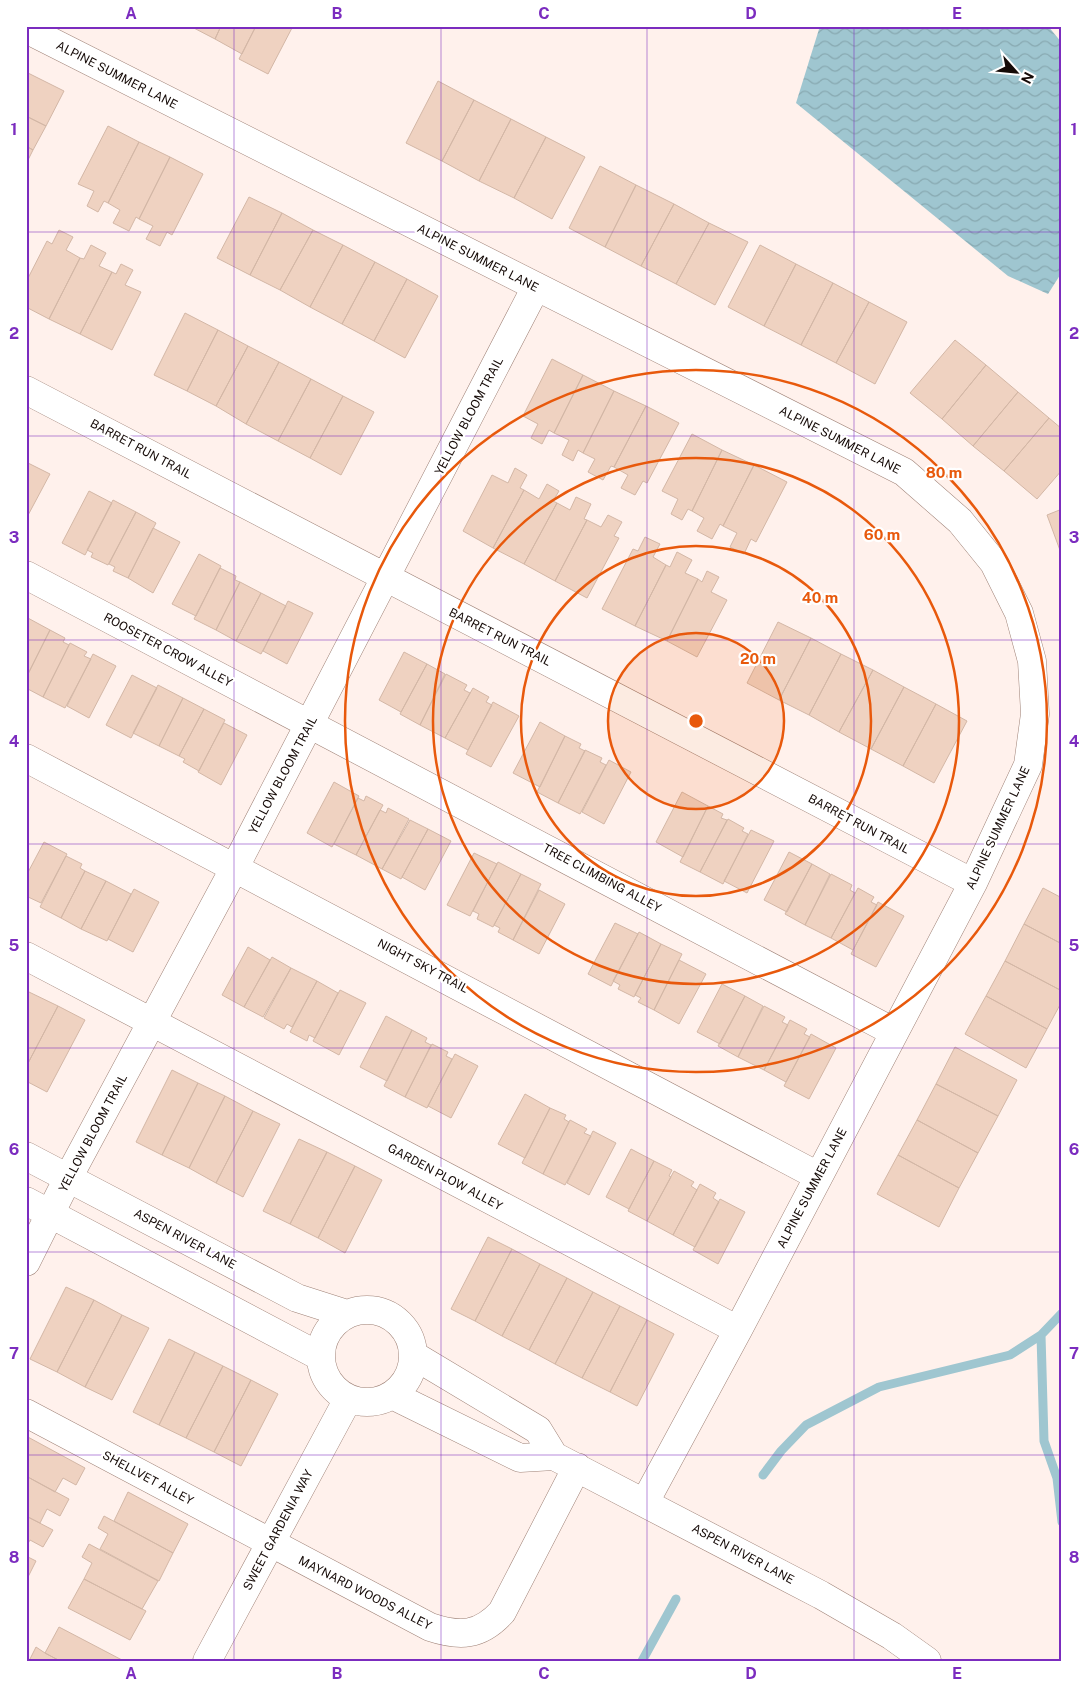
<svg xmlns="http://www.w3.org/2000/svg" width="1088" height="1687" viewBox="0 0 1088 1687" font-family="'Public Sans',sans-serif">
<defs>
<pattern id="water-waves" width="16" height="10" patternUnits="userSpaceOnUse" patternTransform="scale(1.25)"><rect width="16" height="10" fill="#9fc6d0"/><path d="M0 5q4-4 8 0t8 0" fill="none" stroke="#88a9b1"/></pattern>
</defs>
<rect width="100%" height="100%" fill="#fff1ec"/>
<!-- water -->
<path fill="url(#water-waves)" d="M820 26H1048L1062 43V272L1048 294 1008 276 796 103Z"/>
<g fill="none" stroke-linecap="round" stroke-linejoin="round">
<!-- stream -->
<path stroke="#9fc6d0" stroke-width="9" d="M1041 1335 1044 1441 1057 1478 1062 1522
M763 1475 781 1451 806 1425 879 1387 1010 1355 1041 1335 1062 1313
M642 1661 676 1599"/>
</g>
<!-- building -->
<path fill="#efd2c1" stroke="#d3b7a6" d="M190 26H221L215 39Z
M221 26H256L242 54 215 39Z
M256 26H293L268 74 239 59Z
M26 72 64 91 46 126 26 116Z
M438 81 474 100 442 161 406 143Z
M474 100 511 119 479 181 442 161Z
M26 116 46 126 33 150 26 146Z
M511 119 546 137 514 198 479 181Z
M108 126 139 142 108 203 104 201 98 212 87 206 94 191 78 184Z
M546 137 585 157 552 219 514 198Z
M139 142 170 157 139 219 136 217 129 231 113 223 120 210 108 203Z
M26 146 33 150 26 164Z
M170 157 203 174 172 235 167 232 160 246 146 239 153 226 139 219Z
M600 166 636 185 605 247 569 228Z
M636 185 674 204 641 266 605 247Z
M249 197 282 213 250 275 217 258Z
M674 204 709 223 676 284 641 266Z
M282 213 313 230 280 290 250 275Z
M709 223 748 242 715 305 676 284Z
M59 230 73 237 66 250 80 258 49 319 26 307V282L47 241 52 244Z
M313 230 343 245 310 307 280 290Z
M91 245 106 253 99 266 112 272 80 334 49 319 80 258 84 259Z
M343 245 375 262 342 324 310 307Z
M760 245 796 264 764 326 728 307Z
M375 262 407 279 374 341 342 324Z
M121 264 133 270 125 285 141 292 112 350 80 334 112 272 116 274Z
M796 264 833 283 801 345 764 326Z
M407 279 438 296 405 358 374 341Z
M833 283 869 302 836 363 801 345Z
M869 302 907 322 875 384 836 363Z
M185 313 218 330 187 391 154 375Z
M218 330 248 346 216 406 187 391Z
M955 340 986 365 942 419 910 393Z
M248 346 279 362 246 424 216 406Z
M552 359 583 375 554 433 549 430 542 444 531 438 538 424 523 416Z
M279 362 311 379 278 441 246 424Z
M986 365 1018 392 973 446 942 419Z
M583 375 614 391 583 453 578 450 573 461 562 455 569 440 554 433Z
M311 379 343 396 310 458 278 441Z
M614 391 646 406 614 467 611 466 603 480 588 472 595 459 583 453Z
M1018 392 1049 418 1004 471 973 446Z
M343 396 374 412 341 475 310 458Z
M646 406 679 423 647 483 643 481 635 495 621 488 628 475 614 467Z
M1049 418 1062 429V470L1037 499 1004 471Z
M692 434 722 450 692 511 688 509 682 520 671 514 678 499 662 491Z
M722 450 754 465 723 526 720 524 712 539 697 531 704 518 692 511Z
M26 462 50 474 26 519Z
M754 465 787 482 756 542 751 539 744 554 730 547 737 533 723 526Z
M515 468 527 475 520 488 524 490 493 548 463 531 492 475 508 483Z
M547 484 559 491 553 501 557 503 524 564 493 548 524 490 539 499Z
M89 491 112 503 85 555 62 543Z
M576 497 591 504 584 519 587 520 555 581 524 564 557 503 570 510Z
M113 500 136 512 108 565 91 557 93 553 87 550Z
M1062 509V552L1061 553 1047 515Z
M136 512 156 523 128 578 113 571 115 567 109 564Z
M608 515 622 522 614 536 619 538 587 598 555 581 587 520 601 527Z
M153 528 180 542 153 593 128 578Z
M645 537 660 544 653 557 666 565 635 626 602 609 633 549 638 551Z
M677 552 692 560 685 573 698 579 667 641 635 626 666 565 670 567Z
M199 554 221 566 196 616 172 604Z
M220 568 236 576 235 580 240 582 216 630 194 619Z
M707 571 719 577 711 592 727 600 697 657 667 641 698 579 702 582Z
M240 582 261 593 236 641 216 630Z
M261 593 286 606 261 654 236 641Z
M288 601 313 613 287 664 263 651Z
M26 617 50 630 26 678Z
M778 622 811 638 779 700 747 683Z
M50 630 65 638 63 642 69 645 43 697 26 688V678Z
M811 638 841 654 809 715 779 700Z
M70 643 87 652 84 656 91 659 65 708 43 697Z
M404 652 427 664 401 712 379 700Z
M93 654 116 666 89 718 67 706Z
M841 654 873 670 839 732 809 715Z
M427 664 445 674 420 725 400 714Z
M873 670 904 687 871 749 839 732Z
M446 674 467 685 464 690 470 693 445 738 420 725Z
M132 675 157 688 131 738 106 725Z
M158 685 183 698 159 746 133 733Z
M904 687 936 704 903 766 871 749Z
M473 688 489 697 486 702 492 705 468 750 445 738Z
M183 698 204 709 179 756 159 746Z
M493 702 519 716 491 767 466 754Z
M936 704 967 721 934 783 903 766Z
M204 709 225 720 199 771 183 762 185 759 179 756Z
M540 722 565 736 540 787 513 773Z
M224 723 247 735 221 785 198 772Z
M565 736 581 744 579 748 585 751 558 803 537 792Z
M585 750 602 758 600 762 606 765 580 814 558 803Z
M609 760 631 772 604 824 582 812Z
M334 782 359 796 332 847 307 833Z
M682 792 708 806 683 857 656 842Z
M366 796 383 805 356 855 334 844 358 798 364 801Z
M708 806 723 814 721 818 727 820 700 872 680 862Z
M388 808 409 819 382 869 356 855 380 810 386 813Z
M728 819 744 828 742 831 748 834 723 884 700 872Z
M410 820 428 829 401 879 382 869Z
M428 829 451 841 425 890 402 877Z
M751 830 774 841 747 893 724 881Z
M44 842 67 854 41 903 26 896V876Z
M789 852 812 864 787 912 764 900Z
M474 853 497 864 470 916 447 905Z
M66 856 82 864 80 868 85 871 61 918 40 907Z
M498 862 521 874 493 927 477 919 479 914 473 911Z
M812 864 830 874 805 925 785 914Z
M85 871 106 881 81 929 61 918Z
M521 874 541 884 513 940 498 932 500 928 494 925Z
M831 874 852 885 850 890 855 893 831 938 805 925Z
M106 881 131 894 107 941 81 929Z
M858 888 874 897 871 902 877 905 853 950 831 938Z
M1043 888 1062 898V944L1024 924Z
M134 889 159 902 133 952 108 939Z
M539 890 565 904 539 954 513 940Z
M878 902 904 916 876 967 851 954Z
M615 923 638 934 611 986 588 974Z
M1024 924 1062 944V991L1005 961Z
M639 932 661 944 634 997 618 989 620 985 613 981Z
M661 944 682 954 654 1010 638 1002 641 998 635 995Z
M248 947 270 960 244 1007 222 995Z
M272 957 291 968 263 1017 244 1007Z
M679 960 706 974 679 1024 654 1010Z
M1005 961 1062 991V1001L1047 1029 986 996Z
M291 968 317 981 292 1027 287 1024 284 1029 264 1018Z
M317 981 338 993 315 1038 309 1035 307 1041 290 1032Z
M722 984 745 996 720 1044 697 1032Z
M340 990 366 1003 339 1055 313 1041Z
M29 992 58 1006 26 1067V998Z
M745 996 763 1006 738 1057 718 1046Z
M986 996 1047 1029 1026 1068 965 1034Z
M58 1006 85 1020 47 1092 26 1081V1067Z
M764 1006 785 1017 782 1022 788 1025 764 1070 738 1057Z
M386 1016 412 1030 387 1081 360 1067Z
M790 1020 807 1029 804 1034 810 1037 786 1082 764 1070Z
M412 1030 427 1038 425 1042 431 1045 405 1097 384 1086Z
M811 1034 836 1048 809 1099 784 1086Z
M432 1044 448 1052 446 1056 452 1059 427 1108 405 1097Z
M955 1047 1017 1080 998 1116 936 1084Z
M455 1054 478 1066 451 1118 428 1106Z
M172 1070 198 1083 162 1155 136 1142Z
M198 1083 225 1096 189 1168 162 1155Z
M936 1084 998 1116 978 1153 917 1120Z
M525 1094 550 1108 525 1158 498 1144Z
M225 1096 253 1111 216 1183 189 1168Z
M550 1108 566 1115 564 1119 569 1122 543 1174 522 1163Z
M253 1111 280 1124 243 1197 216 1183Z
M570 1120 587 1129 584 1133 591 1136 565 1185 543 1174Z
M917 1120 978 1153 959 1188 898 1155Z
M593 1131 616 1143 589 1195 567 1183Z
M299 1139 327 1152 290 1224 263 1211Z
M631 1149 654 1161 629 1209 606 1197Z
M327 1152 355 1166 318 1238 290 1224Z
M898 1155 959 1188 939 1227 877 1194Z
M654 1161 672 1170 669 1176 671 1177 647 1221 628 1211Z
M355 1166 382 1180 345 1253 318 1238Z
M674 1171 694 1182 691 1186 697 1190 673 1235 647 1221Z
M700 1184 716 1193 713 1198 719 1202 695 1247 673 1235Z
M720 1199 745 1212 718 1264 693 1250Z
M488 1237 512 1249 475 1321 451 1309Z
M512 1249 540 1264 502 1336 475 1321Z
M540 1264 567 1278 529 1350 502 1336Z
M567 1278 593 1292 555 1364 529 1350Z
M66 1287 94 1300 57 1372 30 1359Z
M593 1292 620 1306 582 1378 555 1364Z
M94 1300 122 1315 85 1387 57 1372Z
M620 1306 647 1320 610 1392 582 1378Z
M122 1315 149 1328 112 1400 85 1387Z
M647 1320 674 1334 637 1406 610 1392Z
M169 1339 195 1352 159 1425 133 1412Z
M195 1352 223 1366 186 1438 159 1425Z
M223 1366 251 1380 214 1452 186 1438Z
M251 1380 278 1394 241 1466 214 1452Z
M26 1436 85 1468 76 1485 63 1478 55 1492 26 1476Z
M26 1476 69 1499 60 1516 47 1509 40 1523 26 1516Z
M128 1492 188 1524 173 1553 114 1521Z
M26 1516 53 1530 43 1547 30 1540 26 1547Z
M104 1516 173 1553 159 1581 100 1549 108 1534 98 1528Z
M89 1544 158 1581 142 1609 84 1579 92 1563 82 1557Z
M26 1556 36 1561 27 1579 26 1578Z
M84 1579 146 1611 130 1640 68 1608Z
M59 1627 122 1660 60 1661 45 1653Z
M36 1647 45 1653 60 1661H29Z"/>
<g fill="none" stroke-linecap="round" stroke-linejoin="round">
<defs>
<path id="minor" d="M26 29 904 472 960 521 994 563 1019 613 1032 661 1035 714 1028 765 973 883 738 1330 645 1502
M26 390 973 883
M26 575 894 1032
M26 758 818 1176
M26 956 738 1330
M26 1156 297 1298 347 1314
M26 1201 321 1357
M26 1262 68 1178 235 867 536 287
M321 1356a46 46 0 1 1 92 0a46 46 0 1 1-92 0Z
M413 1355 538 1430 554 1456 821 1595 892 1636 927 1661
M392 1395 520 1458 554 1456
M26 1413 430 1627C460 1637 480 1636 502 1612L577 1467
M207 1661 348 1399"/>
</defs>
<!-- minor casing -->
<use href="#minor" stroke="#9f8277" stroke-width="29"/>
<!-- minor -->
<use href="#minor" stroke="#fff" stroke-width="28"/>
</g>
<!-- grid -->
<path fill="none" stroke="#7b2cbf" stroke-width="1" stroke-opacity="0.55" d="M234 26V1661M441 26V1661M647 26V1661M854 26V1661M26 232H1062M26 436H1062M26 640H1062M26 844H1062M26 1048H1062M26 1252H1062M26 1455H1062"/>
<!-- distance rings -->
<circle cx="696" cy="721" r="88" fill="#e8590c" fill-opacity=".12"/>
<g fill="none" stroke="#e8590c" stroke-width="2.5">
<circle cx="696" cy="721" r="88"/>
<circle cx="696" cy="721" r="175"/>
<circle cx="696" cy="721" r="263"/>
<circle cx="696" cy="721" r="351"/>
</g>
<g text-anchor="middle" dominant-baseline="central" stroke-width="4.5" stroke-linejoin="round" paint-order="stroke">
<!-- street labels -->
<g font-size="12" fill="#150a07" stroke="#fff">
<text transform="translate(117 75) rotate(27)">ALPINE SUMMER LANE</text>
<text transform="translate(478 258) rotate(27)">ALPINE SUMMER LANE</text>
<text transform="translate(469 416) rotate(-62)">YELLOW BLOOM TRAIL</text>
<text transform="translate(840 440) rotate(27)">ALPINE SUMMER LANE</text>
<text transform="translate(141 449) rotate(28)">BARRET RUN TRAIL</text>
<text transform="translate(500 637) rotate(27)">BARRET RUN TRAIL</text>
<text transform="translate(168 650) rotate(28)">ROOSETER CROW ALLEY</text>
<text transform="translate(283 775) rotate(-62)">YELLOW BLOOM TRAIL</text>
<text transform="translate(859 824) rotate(28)">BARRET RUN TRAIL</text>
<text transform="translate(998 828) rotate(-65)">ALPINE SUMMER LANE</text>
<text transform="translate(602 878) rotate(28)">TREE CLIMBING ALLEY</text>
<text transform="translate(423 966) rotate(28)">NIGHT SKY TRAIL</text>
<text transform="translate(93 1133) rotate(-62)">YELLOW BLOOM TRAIL</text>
<text transform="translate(445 1177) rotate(28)">GARDEN PLOW ALLEY</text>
<text transform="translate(812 1188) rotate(-62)">ALPINE SUMMER LANE</text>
<text transform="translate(185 1239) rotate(28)">ASPEN RIVER LANE</text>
<text transform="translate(148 1478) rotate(28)">SHELLVET ALLEY</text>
<text transform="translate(278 1530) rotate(-62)">SWEET GARDENIA WAY</text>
<text transform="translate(743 1554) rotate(28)">ASPEN RIVER LANE</text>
<text transform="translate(365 1593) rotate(27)">MAYNARD WOODS ALLEY</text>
</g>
</g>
<circle cx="696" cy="721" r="8" fill="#e8590c" stroke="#fff" stroke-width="2.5"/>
<g font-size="15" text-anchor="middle" font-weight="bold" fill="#e8590c" stroke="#fff" stroke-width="4.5" stroke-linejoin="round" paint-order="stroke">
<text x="944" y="478">80 m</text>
<text x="882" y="540">60 m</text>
<text x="820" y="603">40 m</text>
<text x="758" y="664">20 m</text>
</g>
<!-- border -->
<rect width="1088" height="1687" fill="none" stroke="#ffffff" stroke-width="55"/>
<!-- north arrow -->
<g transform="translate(1016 72) rotate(117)" stroke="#ffffff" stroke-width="4" paint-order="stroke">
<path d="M0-4L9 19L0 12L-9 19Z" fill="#150a07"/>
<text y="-8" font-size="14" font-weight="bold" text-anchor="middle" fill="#150a07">N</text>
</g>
<rect x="28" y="28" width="1032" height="1632" fill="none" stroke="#7b2cbf" stroke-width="2"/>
<g font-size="16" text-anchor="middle" font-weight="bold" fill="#7b2cbf">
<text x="131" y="19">A</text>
<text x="337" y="19">B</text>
<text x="544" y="19">C</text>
<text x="751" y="19">D</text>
<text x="957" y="19">E</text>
<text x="14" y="135">1</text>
<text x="1074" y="135">1</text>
<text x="14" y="339">2</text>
<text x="1074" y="339">2</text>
<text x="14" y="543">3</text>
<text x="1074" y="543">3</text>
<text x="14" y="747">4</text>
<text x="1074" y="747">4</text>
<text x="14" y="951">5</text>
<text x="1074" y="951">5</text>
<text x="14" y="1155">6</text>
<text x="1074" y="1155">6</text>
<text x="14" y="1359">7</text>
<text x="1074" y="1359">7</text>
<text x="14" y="1563">8</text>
<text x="1074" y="1563">8</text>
<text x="131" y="1679">A</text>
<text x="337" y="1679">B</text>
<text x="544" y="1679">C</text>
<text x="751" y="1679">D</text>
<text x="957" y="1679">E</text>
</g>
</svg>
